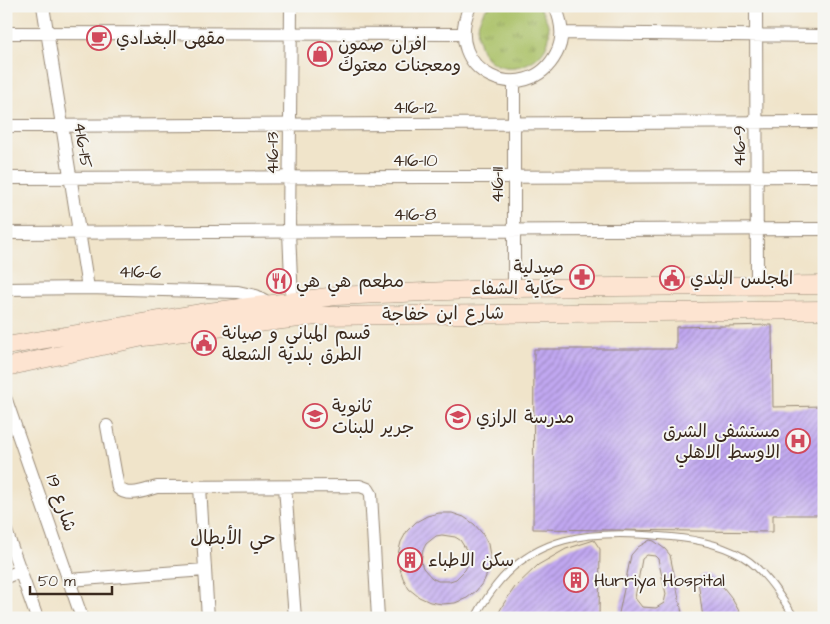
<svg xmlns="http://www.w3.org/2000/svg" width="830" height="624" viewBox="0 0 830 624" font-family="'Architects Daughter','Playpen Sans Arabic',sans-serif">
<defs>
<pattern id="grass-tufts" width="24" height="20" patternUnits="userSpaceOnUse" patternTransform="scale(1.25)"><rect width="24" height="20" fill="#a8bf64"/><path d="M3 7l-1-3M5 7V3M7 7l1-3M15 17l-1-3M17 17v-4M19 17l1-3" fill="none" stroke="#8a9b52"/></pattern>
<pattern id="building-hatch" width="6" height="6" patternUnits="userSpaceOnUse" patternTransform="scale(1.25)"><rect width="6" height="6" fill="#c1a8f1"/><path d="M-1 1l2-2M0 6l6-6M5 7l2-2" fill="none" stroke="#9e89c3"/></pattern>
</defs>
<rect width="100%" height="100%" fill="#f6f6f2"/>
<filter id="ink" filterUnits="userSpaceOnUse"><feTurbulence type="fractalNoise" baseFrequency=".02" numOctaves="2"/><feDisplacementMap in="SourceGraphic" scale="10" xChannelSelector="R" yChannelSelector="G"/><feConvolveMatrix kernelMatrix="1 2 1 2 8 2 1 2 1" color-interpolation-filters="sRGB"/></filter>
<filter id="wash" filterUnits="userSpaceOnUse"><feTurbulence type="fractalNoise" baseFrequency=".0096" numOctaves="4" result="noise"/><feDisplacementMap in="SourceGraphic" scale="20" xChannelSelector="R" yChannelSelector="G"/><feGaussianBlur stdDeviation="1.12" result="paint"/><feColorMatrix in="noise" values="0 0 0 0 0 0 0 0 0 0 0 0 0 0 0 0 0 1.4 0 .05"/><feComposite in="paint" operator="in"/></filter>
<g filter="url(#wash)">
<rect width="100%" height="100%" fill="#f0e4ca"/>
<!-- grass -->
<path fill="url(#grass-tufts)" stroke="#727441" d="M488 6H538C580 58 491 94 479 42 475 28 479 17 488 6Z"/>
<g id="blocks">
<!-- building -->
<path fill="url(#building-hatch)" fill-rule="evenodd" d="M772 325 773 407 824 406V515H773V532L533 529 534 349H676V327Z
M439 513H452L464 517 474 524 482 533 488 544 490 556 489 569 484 581 476 591 467 598 455 603 442 604 430 602 419 597 409 589 403 578 399 566 398 554 401 542 407 531 416 522 427 516ZM442 535 455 537 460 540 467 551 468 564 465 570 456 579 450 581H438L432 578 423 568 421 562 423 550 426 544 436 536Z
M594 540 600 549 599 618H496L504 603 515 587 538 565 566 549Z
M650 540 654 541 665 549 670 555 683 618H618L631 555 638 547ZM647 555 655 556 658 559 666 594 664 603 656 608 642 607 635 598 642 559Z
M703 573 711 575 720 583 731 597 743 618H703L698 581 700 576Z"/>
</g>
</g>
<g filter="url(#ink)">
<use href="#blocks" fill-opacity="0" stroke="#968774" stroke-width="1"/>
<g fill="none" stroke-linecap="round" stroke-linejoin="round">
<defs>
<path id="lane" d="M475 618C479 610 484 602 489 595 530 534 592 530 659 536 688 538 717 542 743 557 765 570 781 597 795 618"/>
<path id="street" d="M43 6 88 288
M291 6 289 232 292 301
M470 6C440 74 527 109 556 54 565 38 562 22 555 6
M756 6 757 285
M6 33 462 34
M562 33 824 36
M514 82V288
M6 126 824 122
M6 178 824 176
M6 233 824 229
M6 289 88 288 238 292 256 296 271 304
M6 400 82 618
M107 426 118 488C128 498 145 490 157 487L360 486 368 489 371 494 378 618
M200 487 208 618
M285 487 295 618
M6 531 37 618
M6 577 20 571
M69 580 205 570"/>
<path id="secondary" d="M6 346 200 313 336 296 514 288 824 285
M6 367 143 337 316 316 824 310"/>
</defs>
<!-- lane casing -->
<use href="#lane" stroke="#968774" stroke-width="8"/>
<!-- street casing -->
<use href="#street" stroke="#968774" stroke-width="14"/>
<!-- secondary casing -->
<use href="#secondary" stroke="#968774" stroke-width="19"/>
<!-- lane -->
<use href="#lane" stroke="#fff" stroke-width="6"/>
<!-- street -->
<use href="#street" stroke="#fff" stroke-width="12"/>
<!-- secondary -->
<use href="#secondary" stroke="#fde4d1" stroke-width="18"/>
</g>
</g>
<!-- icons -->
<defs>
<symbol id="cafe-ring" viewBox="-11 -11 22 22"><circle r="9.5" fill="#f6f6f2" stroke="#d1495b" stroke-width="1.5"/><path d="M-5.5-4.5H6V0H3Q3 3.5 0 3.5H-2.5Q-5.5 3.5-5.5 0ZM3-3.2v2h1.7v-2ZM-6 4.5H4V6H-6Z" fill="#d1495b"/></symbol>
<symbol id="shop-ring" viewBox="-11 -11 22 22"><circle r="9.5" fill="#f6f6f2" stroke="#d1495b" stroke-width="1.5"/><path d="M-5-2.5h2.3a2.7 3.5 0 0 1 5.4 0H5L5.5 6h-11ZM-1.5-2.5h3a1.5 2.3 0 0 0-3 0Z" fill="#d1495b"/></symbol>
<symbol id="pharmacy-ring" viewBox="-11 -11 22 22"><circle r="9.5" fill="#f6f6f2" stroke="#d1495b" stroke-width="1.5"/><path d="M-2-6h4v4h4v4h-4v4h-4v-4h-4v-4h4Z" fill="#d1495b"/></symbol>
<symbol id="civic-ring" viewBox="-11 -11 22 22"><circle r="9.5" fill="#f6f6f2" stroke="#d1495b" stroke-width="1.5"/><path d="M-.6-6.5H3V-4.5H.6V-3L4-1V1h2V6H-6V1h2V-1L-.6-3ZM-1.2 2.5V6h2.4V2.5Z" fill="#d1495b"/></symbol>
<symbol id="restaurant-ring" viewBox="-11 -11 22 22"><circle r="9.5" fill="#f6f6f2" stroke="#d1495b" stroke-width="1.5"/><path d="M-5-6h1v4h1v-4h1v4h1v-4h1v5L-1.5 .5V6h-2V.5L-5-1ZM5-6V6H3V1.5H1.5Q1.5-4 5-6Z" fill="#d1495b"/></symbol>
<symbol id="school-ring" viewBox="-11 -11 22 22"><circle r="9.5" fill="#f6f6f2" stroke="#d1495b" stroke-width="1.5"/><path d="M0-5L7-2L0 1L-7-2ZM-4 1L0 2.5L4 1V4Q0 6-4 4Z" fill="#d1495b"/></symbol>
<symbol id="hospital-ring" viewBox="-11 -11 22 22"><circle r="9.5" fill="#f6f6f2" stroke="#d1495b" stroke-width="1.5"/><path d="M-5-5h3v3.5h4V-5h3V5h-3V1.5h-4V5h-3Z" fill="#d1495b"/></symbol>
<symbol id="building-ring" viewBox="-11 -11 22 22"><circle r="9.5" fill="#f6f6f2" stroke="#d1495b" stroke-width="1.5"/><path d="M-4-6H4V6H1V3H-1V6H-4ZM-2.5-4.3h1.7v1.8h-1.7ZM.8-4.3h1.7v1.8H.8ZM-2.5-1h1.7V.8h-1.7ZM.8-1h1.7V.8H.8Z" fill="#d1495b"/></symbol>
</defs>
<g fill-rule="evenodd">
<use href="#cafe-ring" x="85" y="24" width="28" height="28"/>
<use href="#shop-ring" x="306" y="40" width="28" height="28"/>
<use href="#pharmacy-ring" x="568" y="263" width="28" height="28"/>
<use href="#civic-ring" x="658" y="264" width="28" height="28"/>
<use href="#restaurant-ring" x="265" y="267" width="28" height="28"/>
<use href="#civic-ring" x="190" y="329" width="28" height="28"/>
<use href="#school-ring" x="301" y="402" width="28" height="28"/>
<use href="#school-ring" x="444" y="403" width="28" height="28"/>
<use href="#hospital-ring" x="784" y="427" width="28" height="28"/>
<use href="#building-ring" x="396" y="546" width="28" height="28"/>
<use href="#building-ring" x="562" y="566" width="28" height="28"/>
</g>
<g text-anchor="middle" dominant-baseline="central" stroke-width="4" stroke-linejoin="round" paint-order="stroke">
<!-- poi labels -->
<g font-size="18" fill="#3b2a1e" stroke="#f6f6f2" text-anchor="start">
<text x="116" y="38">مقهى البغدادي</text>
<text x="338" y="44">افران صمون<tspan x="338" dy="21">ومعجنات معتوكَ</tspan></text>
<text x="564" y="267" text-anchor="end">صيدلية<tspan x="564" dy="21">حكاية الشفاء</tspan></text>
<text x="690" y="278">المجلس البلدي</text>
<text x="296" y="281">مطعم هي هي</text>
<text x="222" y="333">قسم المباني و صيانة<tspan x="222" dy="21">الطرق بلدية الشعلة</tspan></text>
<text x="332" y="406">ثانوية<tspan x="332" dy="21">جرير للبنات</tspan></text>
<text x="476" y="417">مدرسة الرازي</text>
<text x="780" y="431" text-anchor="end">مستشفى الشرق<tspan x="780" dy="21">الاوسط الاهلي</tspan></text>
<text x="428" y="560">سكن الاطباء</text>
<text x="594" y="580">Hurriya Hospital</text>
</g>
<!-- street labels -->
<g font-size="18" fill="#3b2a1e" stroke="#f6f6f2">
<text x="415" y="107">416-12</text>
<text transform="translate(83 145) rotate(81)">416-15</text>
<text transform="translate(739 146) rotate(-90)">416-9</text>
<text transform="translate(272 153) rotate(-90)">416-13</text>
<text x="415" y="160">416-10</text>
<text transform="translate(497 185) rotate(-90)">416-11</text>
<text x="415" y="214">416-8</text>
<text transform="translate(140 272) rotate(2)">416-6</text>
<text transform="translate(443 314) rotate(-1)">شارع ابن خفاجة</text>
<text transform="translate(61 503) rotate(71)">شارع 19</text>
</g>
<!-- neighbourhood labels -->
<g font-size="19" fill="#3b2a1e" stroke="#f6f6f2">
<text x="233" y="538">حي الأبطال</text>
</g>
</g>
<!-- margin -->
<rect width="830" height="624" fill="none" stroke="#f6f6f2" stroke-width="25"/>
<!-- scale -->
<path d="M30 586v8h82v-8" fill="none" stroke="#3b2a1e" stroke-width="2.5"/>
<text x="38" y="586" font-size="15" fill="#3b2a1e" stroke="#f6f6f2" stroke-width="4" paint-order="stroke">50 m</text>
</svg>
